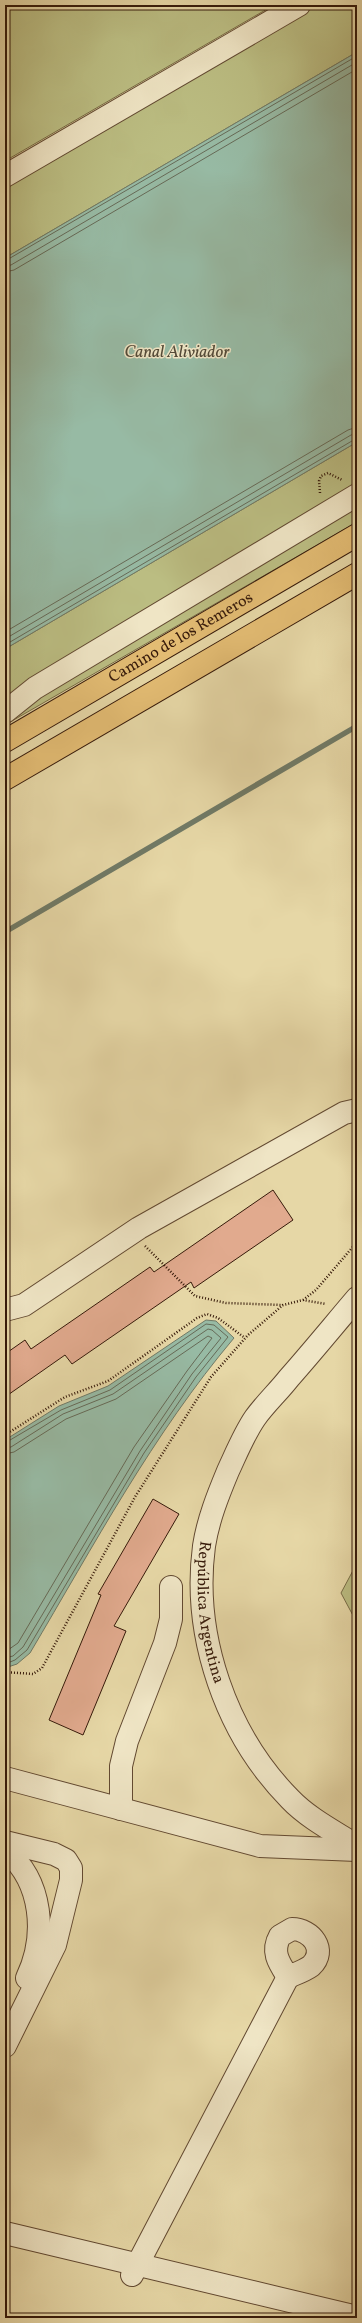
<svg xmlns="http://www.w3.org/2000/svg" width="362" height="2323" viewBox="0 0 362 2323" font-family="Vollkorn,serif">
<rect width="100%" height="100%" fill="#e6d7a6"/>
<filter id="stains"><feTurbulence type="fractalNoise" baseFrequency=".005" numOctaves="4"/><feColorMatrix values="0 0 0 0 .2 0 0 0 0 .09 0 0 0 0 .02 0 0 0 .5 -.17"/></filter>
<radialGradient id="worn" r=".72"><stop offset=".6" stop-color="#630" stop-opacity="0"/><stop offset="1" stop-color="#630" stop-opacity=".3"/></radialGradient>
<!-- green -->
<path fill="#bbbd82" stroke="#786c46" d="M5 5H274L5 161Z
M316 5H357V52L5 258V186Z
M357 442V522L5 725V649Z
M357 1563V1623L341 1593Z"/>
<!-- water -->
<path fill="#97baa4" stroke="#707a66" d="M357 52V442L5 649V258Z
M206 1320 216 1321 234 1338C153 1434 94 1545 30 1653L17 1664 5 1668V1440L59 1406 108 1386Z"/>
<g fill="none" stroke-linecap="round" stroke-linejoin="round">
<!-- shore -->
<path stroke="#666a57" stroke-width="1" d="M5 261 357 56
M5 266 11 265 357 62
M5 272 14 270 357 69
M5 632 348 430 357 427
M5 639 351 435 357 433
M5 645 357 438
M5 1443 61 1410 110 1390 206 1324 214 1325 228 1337 196 1377 144 1453 27 1650 15 1660 5 1664
M5 1448 11 1447 63 1414 113 1394 208 1329 212 1330 221 1338 192 1374 140 1451 23 1647 13 1656 5 1658
M5 1454 14 1452 66 1419 116 1399 208 1336 212 1338 187 1371 134 1447 18 1643 5 1652"/>
<!-- stream -->
<path stroke="#707a66" stroke-width="5.5" d="M5 932 357 726"/>
</g>
<!-- building -->
<path fill="#e1aa8e" stroke="#361a0a" d="M273 1190 293 1220 194 1288 191 1282 72 1364 65 1355 5 1397V1354L25 1340 31 1349 150 1267 154 1272Z
M153 1499 179 1514 114 1626 126 1631 83 1735 49 1720 101 1595 98 1594Z"/>
<g fill="none" stroke-linecap="round" stroke-linejoin="round">
<defs>
<g id="minor">
<path d="M5 176 299 5"/>
<path d="M5 712 35 688 357 495"/>
<path id="s1" d="M357 1298C334 1325 312 1352 289 1378 278 1392 265 1404 255 1418 244 1434 236 1454 228 1471 218 1495 208 1520 204 1546 192 1636 226 1734 290 1799 308 1818 335 1832 357 1846"/>
<path d="M5 1310 24 1305 139 1228 344 1113 357 1110"/>
<path d="M5 1778 260 1846 357 1850"/>
<path d="M121 1809V1766L127 1741 165 1643 171 1619V1587"/>
<path d="M5 1842 54 1854 66 1860 71 1868V1880L55 1945 5 2046"/>
<path d="M5 1850C43 1881 47 1936 27 1978"/>
<path d="M292 1929C311 1929 328 1950 311 1966 304 1971 295 1974 288 1977 279 1963 271 1952 280 1936Z"/>
<path d="M5 2233 357 2317"/>
<path d="M132 2275 288 1977"/>
</g>
<g id="major">
<path id="s2" d="M5 741 357 535"/>
<path d="M5 779 357 574"/>
</g>
</defs>
<!-- minor casing -->
<use href="#minor" stroke="#624931" stroke-width="24"/>
<!-- major casing -->
<use href="#major" stroke="#361a0a" stroke-width="24"/>
<!-- path -->
<path stroke="#361a0a" stroke-width="2.5" stroke-dasharray="1 2" stroke-linecap="butt" d="M320 493 319 481 321 476 328 473 342 480
M145 1246 195 1296 226 1303 283 1305
M303 1300 316 1290 357 1242
M5 1435 65 1397 108 1381 197 1318 207 1314 218 1318 245 1338
M5 1672 33 1674 42 1668 135 1497 211 1377 248 1335 283 1305 303 1300 326 1304"/>
<!-- minor -->
<use href="#minor" stroke="#efe5c5" stroke-width="22"/>
<!-- major -->
<use href="#major" stroke="#e3bc73" stroke-width="22"/>
</g>
<g text-anchor="middle" dominant-baseline="central" stroke-width="3" stroke-linejoin="round" paint-order="stroke">
<!-- street labels -->
<g font-size="16" fill="#361a0a" stroke="#efe5c5">
<text stroke="none"><textPath href="#s2" startOffset="204">Camino de los Remeros</textPath></text>
<text stroke="none"><textPath href="#s1" startOffset="363">República Argentina</textPath></text>
</g>
<!-- water labels -->
<g font-size="17" font-style="italic" fill="#534a38" stroke="#efe5c5">
<text x="177" y="352">Canal Aliviador</text>
</g>
</g>
<!-- margin -->
<rect width="362" height="2323" fill="none" stroke="#e6d7a6" stroke-width="20"/>
<rect x="6" y="6" width="350" height="2311" fill="none" stroke="#361a0a" stroke-width="2"/>
<rect x="10" y="10" width="342" height="2303" fill="none" stroke="#361a0a"/>
<rect width="100%" height="100%" filter="url(#stains)"/>
<rect width="100%" height="100%" fill="url(#worn)"/>
</svg>
